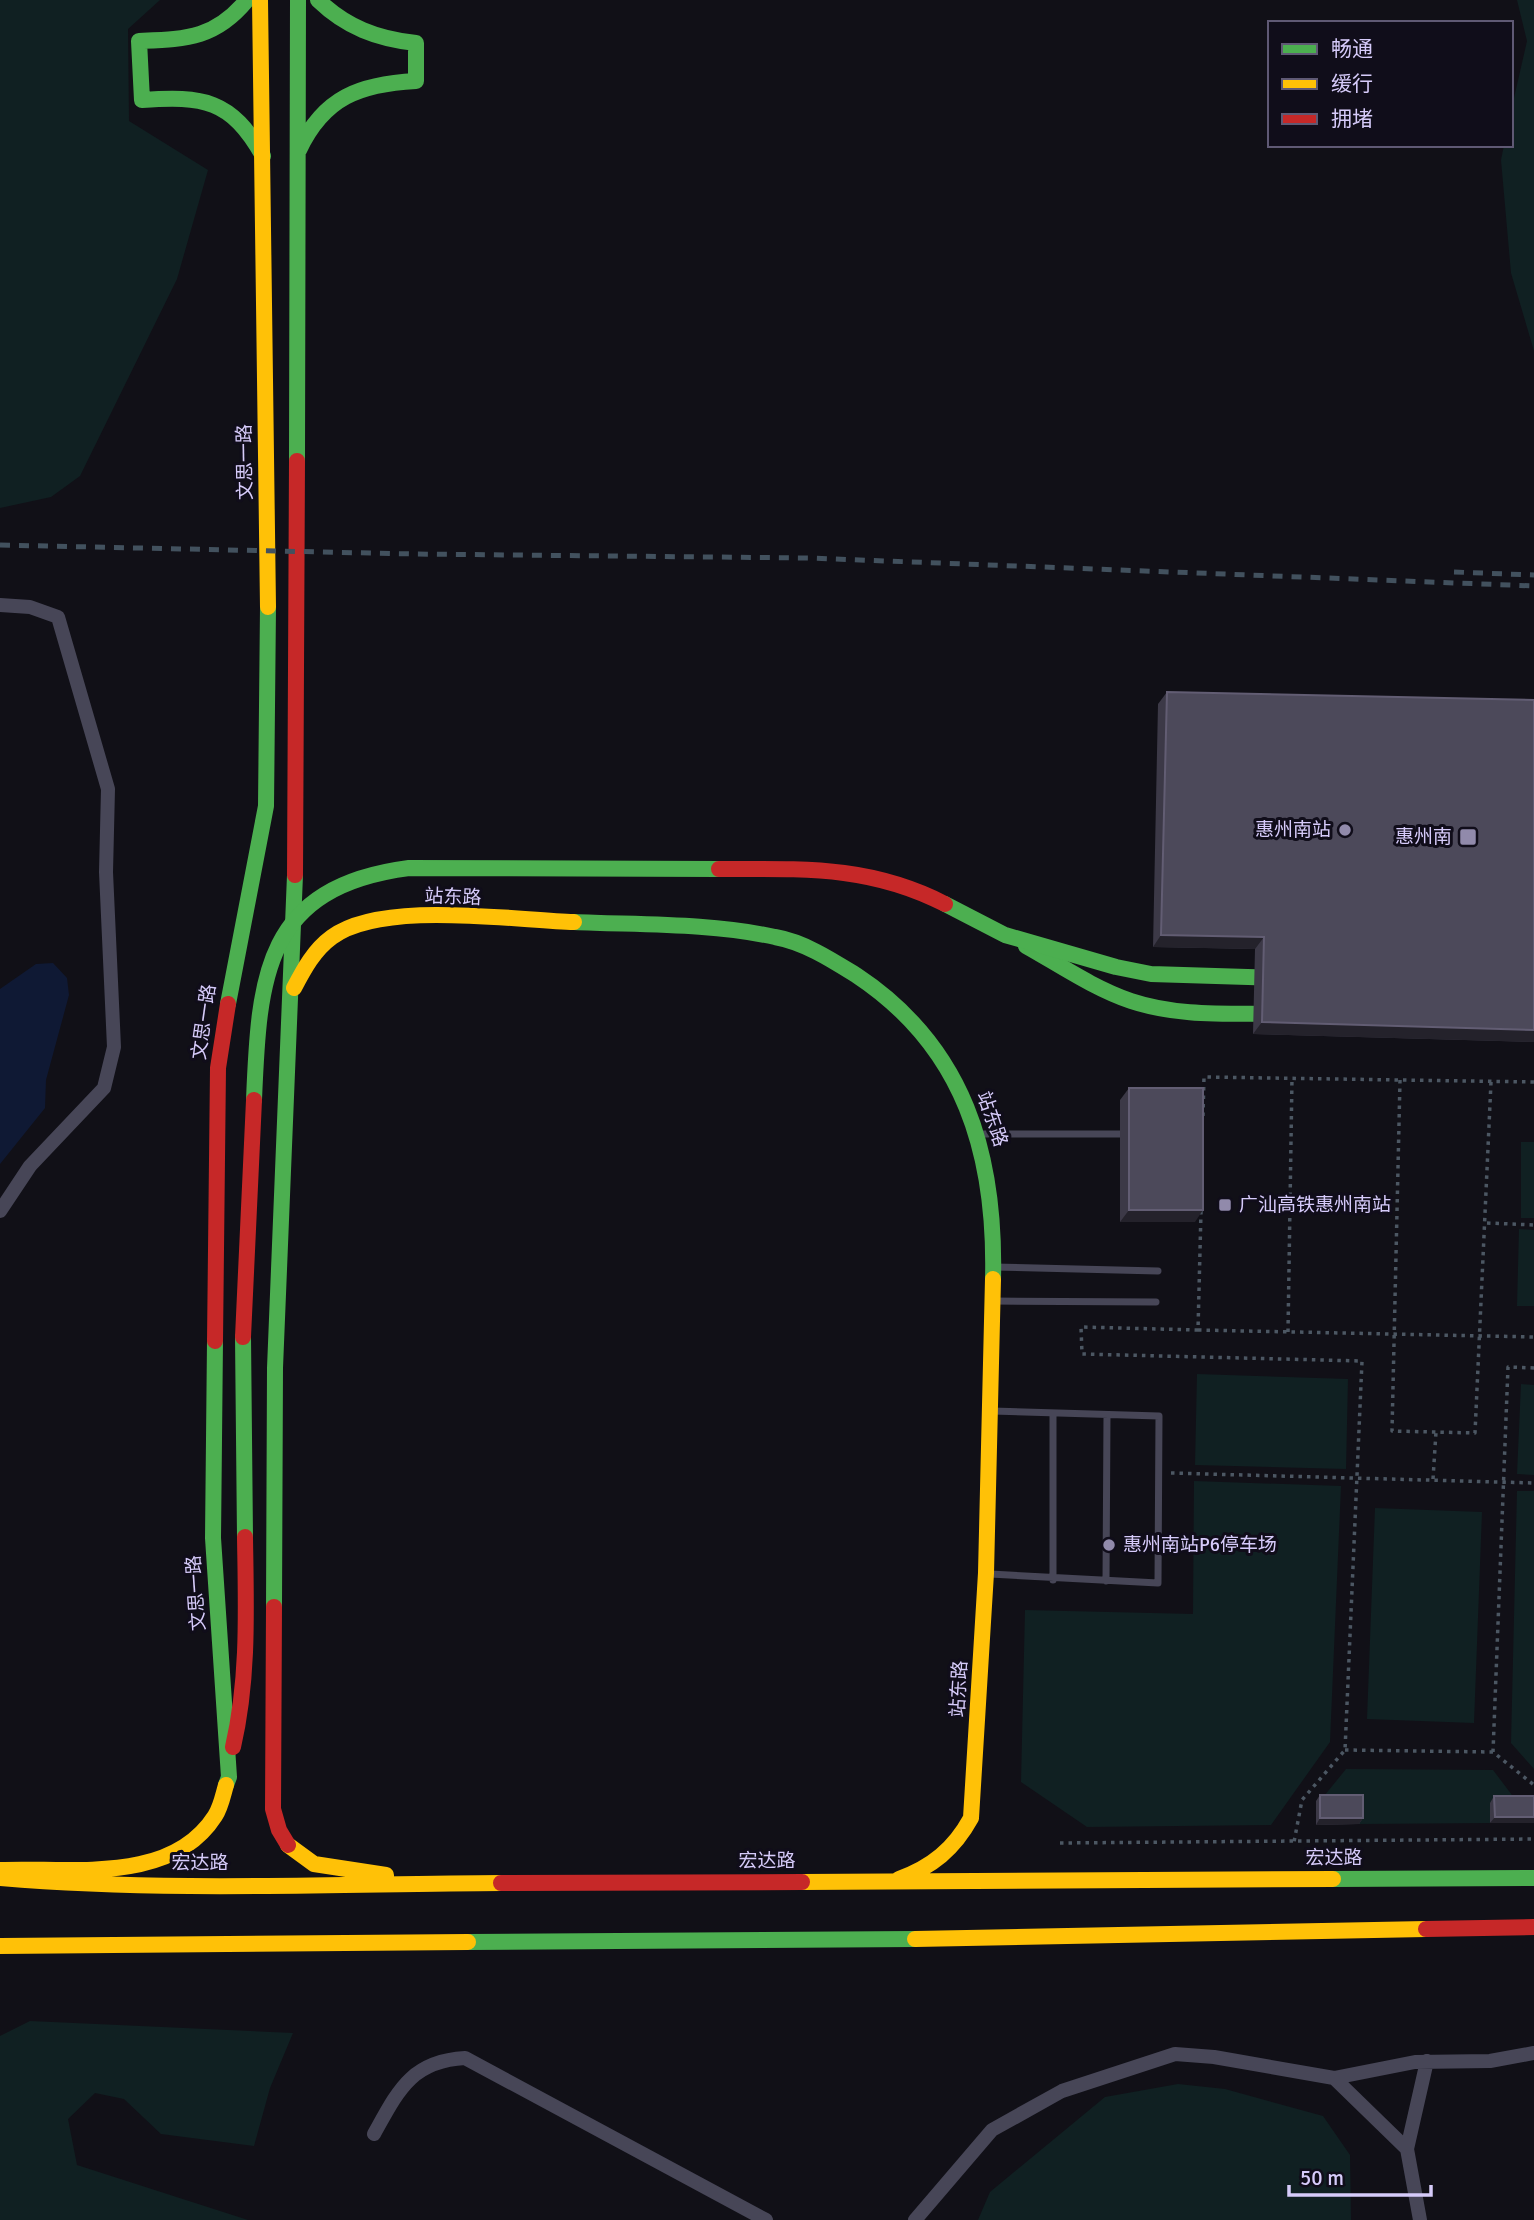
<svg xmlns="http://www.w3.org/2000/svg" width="1534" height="2220" viewBox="0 0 1534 2220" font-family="Signika,'Noto Sans SC',sans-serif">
<rect width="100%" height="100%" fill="#111017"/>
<!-- green -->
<path fill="#102022" d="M0 0H160L128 29 129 121 208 170 177 279 80 476 51 497 0 508Z
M1517 0H1534V351L1511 273 1501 160 1504 145H1511V111L1527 41Z
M1521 1142H1534V1218H1521Z
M1519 1229 1534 1230V1306H1517Z
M1197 1374 1348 1379 1346 1469 1195 1465Z
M1521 1384 1534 1385V1475L1517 1474Z
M1194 1481 1341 1486 1330 1742 1271 1825 1087 1827 1021 1782 1025 1610 1193 1614Z
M1517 1491H1534V1769L1511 1743Z
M1375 1508 1482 1512 1474 1723 1367 1719Z
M1346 1769 1493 1770 1518 1803H1490V1823L1359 1824V1801H1320Z
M30 2021 293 2033 270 2088 254 2146 161 2134 124 2099 95 2093 68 2119 77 2165 248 2220H0V2036Z
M1178 2084 1225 2089 1323 2116 1350 2155 1351 2220H978L990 2192 1105 2097Z"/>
<!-- water -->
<path fill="#0f1934" d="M53 963 67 978 69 995 46 1080 45 1108 0 1164V989L36 964Z"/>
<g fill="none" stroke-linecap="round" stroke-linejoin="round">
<!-- path -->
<path stroke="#4c5763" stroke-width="3.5" stroke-dasharray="3.5 5" stroke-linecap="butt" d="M1400 1080 1392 1431 1475 1433 1491 1082
M1203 1116 1204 1077 1534 1082
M1201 1211 1198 1330 1081 1327 1082 1354 1362 1361 1345 1750 1302 1800 1294 1842
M1487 1223 1534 1225
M1198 1330 1534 1337
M1288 1332 1292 1078
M1534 1368 1508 1367 1493 1752 1534 1785
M1171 1473 1534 1483
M1433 1479 1436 1432
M1345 1750 1493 1752
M1060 1843 1534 1839"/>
<!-- lane -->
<path stroke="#474657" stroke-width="7" d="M981 1134H1120
M994 1267 1158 1271
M993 1301 1156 1302
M990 1574 1158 1583 1159 1416 992 1411
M1053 1580V1413
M1106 1581 1107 1415"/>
<!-- street -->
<path stroke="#474657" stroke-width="14" d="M0 605 30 607 58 617 108 789 106 872 114 1047 104 1088 30 1166 0 1211
M1334 2078 1407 2149
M374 2134C398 2091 411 2061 465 2058L766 2220
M915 2220 992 2130 1062 2091 1175 2054 1214 2057 1334 2078 1415 2062 1490 2061 1534 2053
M1420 2220 1407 2149 1427 2061"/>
<!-- fast -->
<path stroke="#4caf50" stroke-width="16" d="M247 0C215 39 186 39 139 41L142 100C203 96 231 99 263 156
M299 150C324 97 360 84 416 81V43C377 39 346 27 318 0
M297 461 298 0
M574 922C641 925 710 923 775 937 804 942 832 960 856 975 965 1047 996 1155 993 1279
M1026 946C1060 965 1093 988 1131 1001 1179 1017 1230 1013 1280 1014
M228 1004 266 806 268 607
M243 1337 245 1537
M215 1341 213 1538 229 1777 226 1785
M274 1607 275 1368 295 875
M1333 1879 1534 1878
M468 1942 915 1939"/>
<!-- slow -->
<path stroke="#ffc107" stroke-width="16" d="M260 0 268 607
M294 988C304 969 314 950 332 937 382 900 511 920 574 922
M288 1845 314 1864 386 1875
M0 1870C71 1867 171 1885 215 1816 221 1807 223 1795 226 1785
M0 1878C166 1892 334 1884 501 1883
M899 1879C932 1867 954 1849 971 1818L986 1573 993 1279
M802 1882 1333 1879
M915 1939 1426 1929
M0 1946 468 1942"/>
<!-- jam -->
<path stroke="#c62828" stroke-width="16" d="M295 875 297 461
M215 1341 218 1068 228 1004
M274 1607 273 1809 279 1830 288 1845
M233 1747C249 1678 246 1607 245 1537
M501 1883 802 1882
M1426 1929 1534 1927"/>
<!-- rail -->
<path stroke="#42515e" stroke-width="5" stroke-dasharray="10 9" stroke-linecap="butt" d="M0 545 415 554 809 558 1534 586
M1454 572 1534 575"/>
<!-- fast-bridge -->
<path stroke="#4caf50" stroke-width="16" d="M945 904 1005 935 1116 967 1151 974 1283 978
M254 1100C259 976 264 887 409 868L719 869"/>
<!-- jam-bridge -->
<path stroke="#c62828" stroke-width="16" d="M719 869C802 869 869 865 945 904
M243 1337 254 1100"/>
</g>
<!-- wall -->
<path fill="#3c3947" d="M1167 692 1534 700V1042L1253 1034 1255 949 1153 947 1158 704Z
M1129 1088 1195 1222H1120V1100Z
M1320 1795 1363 1818 1359 1824 1316 1825V1801Z
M1494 1796H1534L1490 1823V1803Z"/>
<!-- shaded-wall -->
<path fill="#24222b" d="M1161 935 1264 937 1255 949 1153 947Z
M1262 1022 1534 1030V1042L1253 1034Z
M1129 1210H1203L1195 1222H1120Z
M1495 1817H1534V1823H1490Z
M1320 1818H1363L1359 1824 1316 1825Z"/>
<!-- building -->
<path fill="#4c495a" stroke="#625d73" stroke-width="2" d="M1167 692 1534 700V1030L1262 1022 1264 937 1161 935Z
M1129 1088H1203V1210H1129Z
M1320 1795H1363V1818H1320Z
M1494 1796H1534V1817H1495Z"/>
<!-- markers -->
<g fill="#918aab" stroke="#100d1a" stroke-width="2.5">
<circle cx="1345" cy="830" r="7"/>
<rect x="1459" y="828" width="18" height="18" rx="3.5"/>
<rect x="1218" y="1198" width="14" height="14" rx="3.5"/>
<circle cx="1109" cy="1545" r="7"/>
</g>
<g text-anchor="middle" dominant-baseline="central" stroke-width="6" stroke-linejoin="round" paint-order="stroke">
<!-- street labels -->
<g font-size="19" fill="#d6cbfa" stroke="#100d1a">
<text transform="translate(245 462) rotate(-91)">文思一路</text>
<text transform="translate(453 897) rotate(2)">站东路</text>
<text transform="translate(204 1022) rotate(-82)">文思一路</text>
<text transform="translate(992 1119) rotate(71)">站东路</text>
<text transform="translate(196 1593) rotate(-94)">文思一路</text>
<text transform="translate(959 1689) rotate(-87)">站东路</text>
<text x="1334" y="1858">宏达路</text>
<text x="767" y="1861">宏达路</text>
<text x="200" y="1863">宏达路</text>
</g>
<!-- poi labels -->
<g font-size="19" fill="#d6cbfa" stroke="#100d1a" text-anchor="end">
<text x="1331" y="830">惠州南站</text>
<text x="1452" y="837">惠州南</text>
<text x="1239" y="1205" text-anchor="start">广汕高铁惠州南站</text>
<text x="1123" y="1545" text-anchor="start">惠州南站P6停车场</text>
</g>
</g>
<!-- legend -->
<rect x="1268" y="21" width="245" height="126" fill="#100d1a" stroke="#5f5974" stroke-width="2"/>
<rect x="1282" y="44" width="35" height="10" fill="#4caf50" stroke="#5f5974" stroke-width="2"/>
<text x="1331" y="56" font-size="21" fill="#d6cbfa">畅通</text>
<rect x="1282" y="79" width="35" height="10" fill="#ffc107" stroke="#5f5974" stroke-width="2"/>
<text x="1331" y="91" font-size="21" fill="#d6cbfa">缓行</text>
<rect x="1282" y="114" width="35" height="10" fill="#c62828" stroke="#5f5974" stroke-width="2"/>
<text x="1331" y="126" font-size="21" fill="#d6cbfa">拥堵</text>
<!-- scale -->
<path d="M1289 2185v10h142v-10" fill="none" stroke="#d6cbfa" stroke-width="3.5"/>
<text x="1300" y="2185" font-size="21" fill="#d6cbfa" stroke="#100d1a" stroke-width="5" paint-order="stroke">50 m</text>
</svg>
